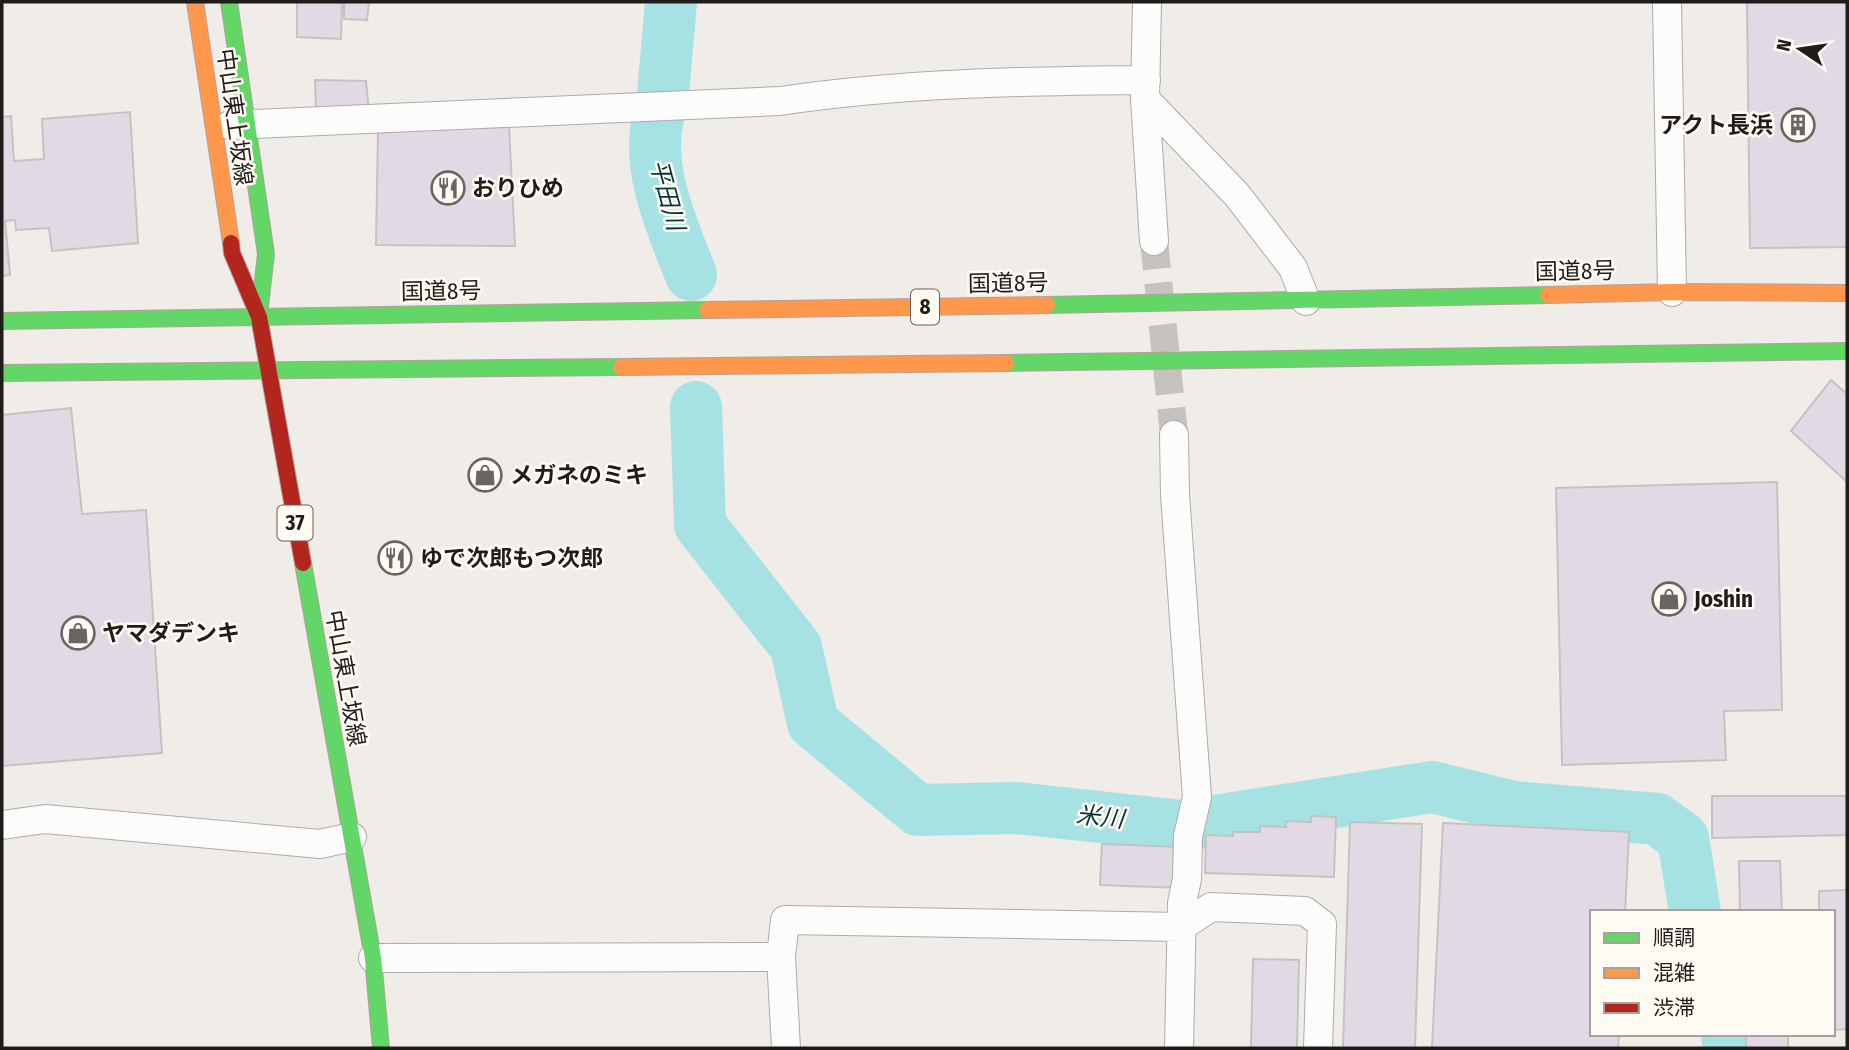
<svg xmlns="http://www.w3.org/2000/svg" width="1849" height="1050" viewBox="0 0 1849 1050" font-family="'Fira Sans Condensed','Noto Sans JP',sans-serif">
<rect width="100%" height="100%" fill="#f0ece8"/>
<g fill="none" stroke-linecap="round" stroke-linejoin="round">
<!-- river -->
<path stroke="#a6e2e4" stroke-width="52" d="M663 94 671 2
M659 113C645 169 671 223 691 275
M696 407 700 525 796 647 813 723 918 810 1017 808 1182 826 1432 787 1514 807 1657 819 1683 838 1695 912
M1727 1034 1729 1048"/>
</g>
<!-- building -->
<path fill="#e1dae5" stroke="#c5c2c2" stroke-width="2" d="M297 2H342L341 39 297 37Z
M344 2H369L367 20 344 19Z
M1747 2H1847V247L1750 248Z
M315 80 366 81 369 112 316 111Z
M130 112 138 243 52 251 49 228 16 230 15 220 5 221 10 275 2 276V117L11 116 14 161 44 159 42 119Z
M509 127 515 246 376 245 378 130Z
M1831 380 1847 394V482L1791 431Z
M71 408 82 514 146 510 162 753 2 766V415Z
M1777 482 1782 710 1724 711 1726 760 1562 765 1556 488Z
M1712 796H1847V835L1712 838Z
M1311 816 1336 817 1334 877 1205 873 1206 835 1233 836V832H1260V826L1286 827V821L1311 822Z
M1350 822 1422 824 1415 1048H1343Z
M1443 823 1629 832 1625 912H1592V1034H1619L1618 1048H1432Z
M1102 844 1181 847 1180 888 1100 885Z
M1739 861H1780L1782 912H1740Z
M1847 890V1029L1833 1030V912H1819V891Z
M1253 959 1299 960 1297 1048H1251Z
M1746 1034H1788V1048H1746Z"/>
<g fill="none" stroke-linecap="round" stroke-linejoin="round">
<!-- street-tunnel -->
<path stroke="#c6c3bf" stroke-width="28" stroke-dasharray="28 14" stroke-linecap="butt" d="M1154 241 1174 435"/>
<defs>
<path id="street" d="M1147 2 1145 99 1237 195 1293 268 1306 301
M1667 2 1672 292
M1145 99 1154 241
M230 125 780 101C901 83 1024 81 1146 80
M1174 435 1175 495 1197 797 1188 836 1187 879 1182 903 1179 1048
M2 825 45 819 320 844 352 837
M373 958 781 957
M786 1048 781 957 785 920 1181 927 1211 907 1305 911 1322 924 1318 1048"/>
<path id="fast" d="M229 2 266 254 259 315
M1047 305 1548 295
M2 321 707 310
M1006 363 1847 351
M2 373 621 367
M303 563 373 958 381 1048"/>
<path id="slow" d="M195 2 231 243
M1548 295 1672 292 1847 293
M707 310 1047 305
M621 367 1006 363"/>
<path id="jam" d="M231 243 232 253 259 317 303 563"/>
</defs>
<!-- street casing -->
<use href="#street" stroke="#aeaba8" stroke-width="30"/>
<!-- fast casing -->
<use href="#fast" stroke="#b4a19a" stroke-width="18"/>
<!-- slow casing -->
<use href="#slow" stroke="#b4a19a" stroke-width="18"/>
<!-- jam casing -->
<use href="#jam" stroke="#b4a19a" stroke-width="18"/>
<!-- street -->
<use href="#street" stroke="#fdfcfc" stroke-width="28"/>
<!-- fast -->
<use href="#fast" stroke="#63d668" stroke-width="16"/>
<!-- slow -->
<use href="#slow" stroke="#ff974d" stroke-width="16"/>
<!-- jam -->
<use href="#jam" stroke="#b3261e" stroke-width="16"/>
</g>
<!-- icons -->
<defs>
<symbol id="building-ring" viewBox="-11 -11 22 22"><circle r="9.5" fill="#fffbf3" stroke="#686562" stroke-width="1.5"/><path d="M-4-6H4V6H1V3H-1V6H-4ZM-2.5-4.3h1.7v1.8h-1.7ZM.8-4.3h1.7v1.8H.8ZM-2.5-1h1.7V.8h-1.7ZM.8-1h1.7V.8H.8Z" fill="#686562"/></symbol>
<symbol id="restaurant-ring" viewBox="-11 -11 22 22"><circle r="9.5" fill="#fffbf3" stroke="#686562" stroke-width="1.5"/><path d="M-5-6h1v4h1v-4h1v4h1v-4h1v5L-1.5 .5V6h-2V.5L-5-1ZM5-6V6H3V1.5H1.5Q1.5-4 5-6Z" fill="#686562"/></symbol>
<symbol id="shop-ring" viewBox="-11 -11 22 22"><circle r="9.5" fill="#fffbf3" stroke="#686562" stroke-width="1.5"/><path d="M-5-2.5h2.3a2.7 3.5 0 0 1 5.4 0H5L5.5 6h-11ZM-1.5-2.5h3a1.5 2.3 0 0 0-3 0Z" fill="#686562"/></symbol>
</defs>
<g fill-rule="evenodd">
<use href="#building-ring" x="1779" y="106" width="38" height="38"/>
<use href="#restaurant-ring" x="429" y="169" width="38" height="38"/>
<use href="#shop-ring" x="466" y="456" width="38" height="38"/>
<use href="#restaurant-ring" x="376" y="539" width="38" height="38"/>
<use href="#shop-ring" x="1650" y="580" width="38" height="38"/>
<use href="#shop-ring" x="59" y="614" width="38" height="38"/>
</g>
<g text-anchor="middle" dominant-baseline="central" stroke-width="5" stroke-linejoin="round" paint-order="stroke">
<!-- shield labels -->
<g fill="#fffbf3" stroke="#62605b" stroke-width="2">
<rect x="911" y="289.5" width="28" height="35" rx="5"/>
<rect x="277.5" y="505.5" width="35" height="35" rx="5"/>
</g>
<g font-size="21" font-weight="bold" fill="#1f1d1a">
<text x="925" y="307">8</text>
<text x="295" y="523">37</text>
</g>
<!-- street labels -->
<g font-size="23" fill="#1f1d1a" stroke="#fffbf3">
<text transform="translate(235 117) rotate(82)">中山東上坂線</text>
<text transform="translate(1575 271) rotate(-1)">国道8号</text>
<text transform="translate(1008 283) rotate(-1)">国道8号</text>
<text transform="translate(441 291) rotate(-1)">国道8号</text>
<text transform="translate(346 678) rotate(80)">中山東上坂線</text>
</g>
<!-- poi labels -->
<g font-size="23" font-weight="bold" fill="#1f1d1a" stroke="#fffbf3" text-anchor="start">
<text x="1773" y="125" text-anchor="end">アクト長浜</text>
<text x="472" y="188">おりひめ</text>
<text x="510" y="475">メガネのミキ</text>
<text x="420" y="558">ゆで次郎もつ次郎</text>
<text x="1694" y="599">Joshin</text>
<text x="102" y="633">ヤマダデンキ</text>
</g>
<!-- water labels -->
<g font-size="24" font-style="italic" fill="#073437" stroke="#fffbf3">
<text transform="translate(667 195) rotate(75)">平田川</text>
<text transform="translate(1100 817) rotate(6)">米川</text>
</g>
</g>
<!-- border -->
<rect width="1849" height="1050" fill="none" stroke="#1f1d1a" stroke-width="7"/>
<!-- legend -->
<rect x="1590" y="910" width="245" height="126" fill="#fffbf3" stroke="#a5a29c" stroke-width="2"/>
<rect x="1604" y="933" width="35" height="10" fill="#63d668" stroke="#a5a29c" stroke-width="2"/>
<text x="1653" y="945" font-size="21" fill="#1f1d1a">順調</text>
<rect x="1604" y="968" width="35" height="10" fill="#ff974d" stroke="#a5a29c" stroke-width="2"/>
<text x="1653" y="980" font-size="21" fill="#1f1d1a">混雑</text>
<rect x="1604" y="1003" width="35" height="10" fill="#b3261e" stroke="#a5a29c" stroke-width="2"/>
<text x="1653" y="1015" font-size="21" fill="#1f1d1a">渋滞</text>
<!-- north arrow -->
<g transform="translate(1800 49) rotate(283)" stroke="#fffbf3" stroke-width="5" paint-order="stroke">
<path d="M0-5L12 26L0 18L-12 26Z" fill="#1f1d1a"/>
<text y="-10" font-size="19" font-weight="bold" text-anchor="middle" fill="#1f1d1a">N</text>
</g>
</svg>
